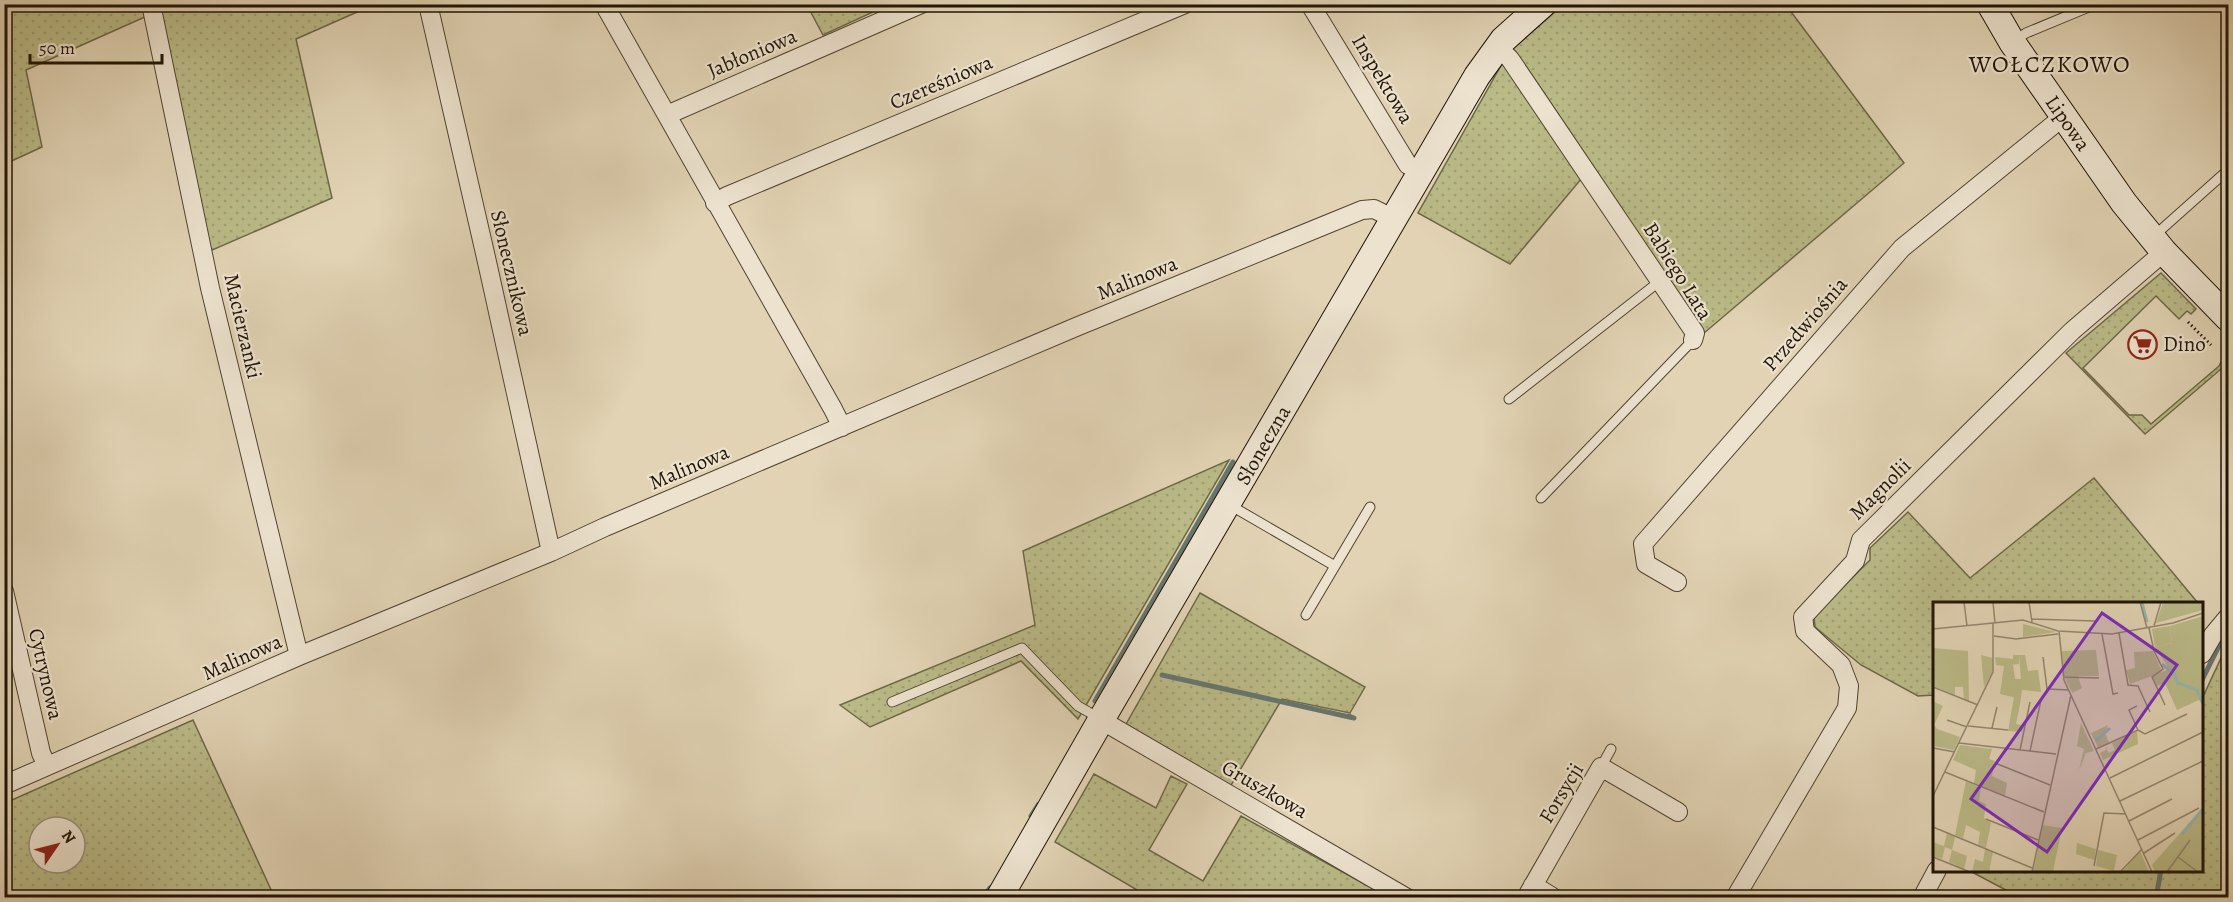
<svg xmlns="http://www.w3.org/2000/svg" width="2233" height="902" viewBox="0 0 2233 902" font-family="Alegreya,serif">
<defs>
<pattern id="grass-dots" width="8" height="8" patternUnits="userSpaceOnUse" patternTransform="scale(1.5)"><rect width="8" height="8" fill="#baba87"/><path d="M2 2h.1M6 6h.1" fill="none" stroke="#a09f73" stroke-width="1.8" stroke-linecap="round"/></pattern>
</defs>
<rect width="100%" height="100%" fill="#e1d3b4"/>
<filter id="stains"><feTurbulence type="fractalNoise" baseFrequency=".00333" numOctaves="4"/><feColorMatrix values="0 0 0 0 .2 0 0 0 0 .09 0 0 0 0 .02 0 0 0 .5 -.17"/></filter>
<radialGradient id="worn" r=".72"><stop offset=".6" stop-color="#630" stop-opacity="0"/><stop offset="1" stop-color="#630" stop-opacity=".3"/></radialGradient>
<!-- grass -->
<path fill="url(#grass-dots)" stroke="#6d6847" stroke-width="1.5" fill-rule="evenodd" d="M882 4 884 7 823 35 807 5Z
M4 5H145L147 16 26 70 42 147 5 164Z
M157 5H373L296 39 332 198 210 251Z
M1563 5H1786L1904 163 1703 334 1592 166 1510 264 1418 213 1507 55 1512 49Z
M2161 273 2196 309 2191 314 2187 311 2179 319 2156 296 2083 368 2129 415H2142L2151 424 2219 366 2228 348V363L2145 434 2066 353Z
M1229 460 1078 719 1021 661 870 727 840 705 1035 625 1023 551Z
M2094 478 2198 603 1934 604V695L1918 696 1861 665 1815 627 1814 616 1870 560V548L1908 512 1970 578Z
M1200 593 1365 687 1350 713 1282 699 1230 787 1125 726Z
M2228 643V897H2019L1970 871 2202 870V699Z
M193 720 273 894 266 898 5 897V803ZM39 827H75V863H39Z
M1094 774 1156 808 1171 776 1187 784 1149 850 1203 881 1241 816 1388 897H1149L1055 842Z"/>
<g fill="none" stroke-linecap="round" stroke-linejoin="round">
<!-- stream -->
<path stroke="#66766e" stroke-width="5" d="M1162 675 1354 718 1349 716
M2202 680 2220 644 2228 635
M1095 701 1233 462
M1031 816 1038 805
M984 897 990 888
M2156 898 2161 870"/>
<defs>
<path id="lane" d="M2014 41 2026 33 2096 4
M2154 236 2228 170
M1509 399 1660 281
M1541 498 1693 340
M1228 504 1335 566
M1306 615 1370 507
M892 702 1022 648 1078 706 1099 718
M1601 767 1611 749"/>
<path id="street" d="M151 4 210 288 299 656
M428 4 487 262 551 552
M604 4 833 409 842 427
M1310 4 1408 165 1422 172
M1498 47 1510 59 1695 333 1693 340
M667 115 921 4
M715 203 727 196 1185 4
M1677 582 1646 564 1643 544 1902 248 2063 117
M4 591 41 753 47 766
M2202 654 2213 635 2228 617
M1101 720 1407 898
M4 785 299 656 551 552 605 527 1076 327 1362 210 1374 209 1394 219
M1533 885 1554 898
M1526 898 1601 767 1678 812
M1735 898 1847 708 1849 686 1841 665 1805 631 1803 617 1855 561 1861 540 2072 331 2164 252
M1922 898 1937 870"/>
<path id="secondary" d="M1990 4 2012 42 2124 203 2164 252 2228 318
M999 898 1101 720 1477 76 1503 40 1543 4"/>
</defs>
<!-- lane casing -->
<use href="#lane" stroke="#504432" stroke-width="11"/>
<!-- street casing -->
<use href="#street" stroke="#504432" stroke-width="20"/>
<!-- secondary casing -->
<use href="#secondary" stroke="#201507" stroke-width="28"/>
<!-- path -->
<path stroke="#201507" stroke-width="3" stroke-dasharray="1.5 3" stroke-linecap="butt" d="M2188 322 2211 345"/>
<!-- lane -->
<use href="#lane" stroke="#ece2ce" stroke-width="9"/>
<!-- street -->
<use href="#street" stroke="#ece2ce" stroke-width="18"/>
<!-- secondary -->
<use href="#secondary" stroke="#ece2ce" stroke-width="26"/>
</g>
<!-- icons -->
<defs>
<symbol id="supermarket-ring" viewBox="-11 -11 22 22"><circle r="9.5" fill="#ece2ce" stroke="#8f2418" stroke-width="1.5"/><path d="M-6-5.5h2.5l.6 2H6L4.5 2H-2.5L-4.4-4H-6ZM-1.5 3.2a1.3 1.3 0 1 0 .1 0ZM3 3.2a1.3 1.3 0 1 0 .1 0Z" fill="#8f2418"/></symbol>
</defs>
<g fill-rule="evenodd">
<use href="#supermarket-ring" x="2126" y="328" width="33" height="33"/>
</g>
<g text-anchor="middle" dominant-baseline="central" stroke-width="4.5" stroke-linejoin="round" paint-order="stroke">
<!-- street labels -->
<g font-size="21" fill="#201507" stroke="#ece2ce">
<text transform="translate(752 53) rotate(-23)">Jabłoniowa</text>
<text transform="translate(1383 79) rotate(59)">Inspektowa</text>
<text transform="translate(941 82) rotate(-23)">Czereśniowa</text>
<text transform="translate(2068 123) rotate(55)">Lipowa</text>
<text transform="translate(1678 271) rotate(58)">Babiego Lata</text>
<text transform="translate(512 273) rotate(77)">Słonecznikowa</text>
<text transform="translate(1137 278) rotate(-22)">Malinowa</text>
<text transform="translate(1805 324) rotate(-49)">Przedwiośnia</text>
<text transform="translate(243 326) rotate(77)">Macierzanki</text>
<text transform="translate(1263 445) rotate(-60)">Słoneczna</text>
<text transform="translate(689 467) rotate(-23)">Malinowa</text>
<text transform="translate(1880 489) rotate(-45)">Magnolii</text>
<text transform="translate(242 657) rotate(-24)">Malinowa</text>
<text transform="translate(46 674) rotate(77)">Cytrynowa</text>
<text transform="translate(1265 789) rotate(30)">Gruszkowa</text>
<text transform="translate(1561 793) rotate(-59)">Forsycji</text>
</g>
<!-- poi labels -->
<g font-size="21" fill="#201507" stroke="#ece2ce" text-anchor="start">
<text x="2163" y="344">Dino</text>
</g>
<!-- quarter labels -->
<g font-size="24" letter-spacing="1.5" fill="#201507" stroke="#ece2ce">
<text x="2050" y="64">WOŁCZKOWO</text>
</g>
</g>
<!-- overview -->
<g transform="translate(1933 602)">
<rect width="270" height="270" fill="#e1d3b4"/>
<path d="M230 0H270V8L223 21ZM270 14V103L266 98 244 108 232 81 224 84 219 74 197 82 193 68 202 66 201 50 220 49 229 70 236 67 222 45 239 41 237 24ZM0 46 35 49 36 99 31 97 30 85H22V93L0 84ZM163 48 166 74H145L149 86 139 91 131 74 128 49ZM48 53 60 56 59 72 51 85ZM86 53H92L95 69 105 68 108 90 90 88 75 80 77 63H80L82 77H88ZM81 95 88 97 83 122 91 124 89 130 75 129ZM0 99 10 104 1 123 4 127 27 135 21 148 0 144ZM148 121 161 149 153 151 146 168 151 147 144 144ZM175 123 172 131 176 140 165 146 158 131ZM204 129 205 142 170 158 167 151 173 148 172 145 176 151 182 148 179 141ZM27 143 59 147 56 157 62 159 59 174 74 181 72 194 41 181 43 168 20 158ZM33 179 48 186 46 199 53 202 51 216 58 220 53 246 45 243 47 230 33 223 30 236 22 233ZM270 205V270H222L219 263ZM110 223 129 226 120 270H100ZM14 231 22 235 19 248 34 254 31 267 16 260 19 248 12 245 9 257 0 254V240L11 244ZM144 241 163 247 161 258 143 252ZM165 248 184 253 181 269 163 264ZM207 249 216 270H189Z" fill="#baba87"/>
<path d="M80 53H86V62L77 63 76 80 89 86 88 97 67 92 71 64 63 63 62 55 80 57ZM52 247 60 250 56 270H39L42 257 50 260Z" fill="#baba87"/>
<path d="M237 24 239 41 222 45 219 27Z" fill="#baba87"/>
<path d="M90 22 123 30 90 35Z" fill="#baba87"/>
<path fill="none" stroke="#95b7b2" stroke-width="3" d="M209 0 214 20M229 62 241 72 245 81 264 88 270 102M163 139 177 126M249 232 270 207"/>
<path fill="none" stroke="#94876f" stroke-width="1.5" d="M31 0 34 24M60 0 62 21M96 0 99 20M207 0 214 26M99 17 162 19M221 24 228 0M216 26 221 49 230 67 219 75 232 103M0 27 90 18 125 29 179 32 240 21 270 11M126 29 131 78 219 270M186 31 195 83 205 84 217 110M169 32 180 92 185 91M61 34 83 37 125 32M110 55 114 87 136 88M130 75 166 76M0 85 45 103M204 104 196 108 205 128M14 118 34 125M35 124 75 128M59 126 64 105M26 141 123 152M0 146 22 150M163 147 205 128 212 132 254 112M87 148 97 100M97 149 108 98M62 161 117 183M12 170 111 210M177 176 270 130M0 194 60 70V21M187 199 270 159M53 217 105 238M196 219 239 197M0 225 99 266M205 238 266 206M211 251 242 231M0 255 37 270M245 255 265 270M161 264 171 211 193 212M99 270 138 93M187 270 209 247M234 270 257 238"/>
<path fill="#7b2cbf" fill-opacity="0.15" stroke="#7b2cbf" stroke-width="3" d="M169 11 244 63 114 250 38 197Z"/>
<rect width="270" height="270" fill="none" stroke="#201507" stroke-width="3"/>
</g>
<!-- margin -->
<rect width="2233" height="902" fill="none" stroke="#e1d3b4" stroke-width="24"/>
<rect x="6" y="6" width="2221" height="890" fill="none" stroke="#201507" stroke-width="3"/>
<rect x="12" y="12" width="2209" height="878" fill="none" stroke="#201507" stroke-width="1.5"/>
<!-- north arrow -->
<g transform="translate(57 845) rotate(55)"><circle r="28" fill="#ece2ce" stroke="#9a907e" stroke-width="1.5"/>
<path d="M0-4.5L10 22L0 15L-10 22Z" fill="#8f2418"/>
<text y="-9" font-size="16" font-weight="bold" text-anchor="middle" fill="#201507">N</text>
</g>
<!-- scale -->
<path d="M30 54v9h132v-9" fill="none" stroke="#201507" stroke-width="3"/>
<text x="39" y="54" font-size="18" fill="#201507" stroke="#ece2ce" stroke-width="4.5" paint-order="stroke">50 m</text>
<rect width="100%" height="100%" filter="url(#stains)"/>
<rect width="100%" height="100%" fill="url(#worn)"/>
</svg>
